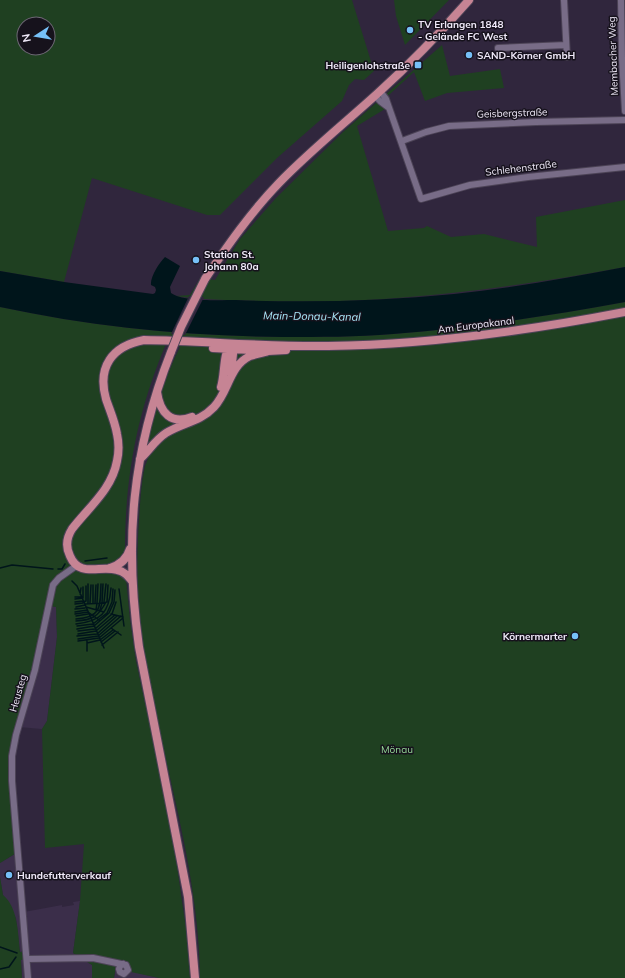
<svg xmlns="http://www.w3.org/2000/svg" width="625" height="978" viewBox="0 0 625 978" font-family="Mulish,sans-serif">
<rect width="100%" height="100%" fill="#30263d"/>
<!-- built -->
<path fill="#3b2e4a" d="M50 606 56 607 57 637 47 721 42 729 19 727Z
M18 852 24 912 62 905V907L74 905 73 902 80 901 73 953 92 965V978H22L21 960 25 951 20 952 16 918 3 895 0 877V863Z
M116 967 118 972 127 975 130 971 159 978H114Z"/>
<!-- green -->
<path fill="#1f4021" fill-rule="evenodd" d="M0 0H352L374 71 364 80 355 79 349 85 342 101 277 158 220 215H207L92 178 64 282 0 271ZM24 24H48V48H24Z
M394 0H449L405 45 396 16Z
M442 45 450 76 500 69 504 88 447 93 425 101 414 72 379 104 385 109 357 126 388 231 424 228 427 226 451 237 484 234 537 247 536 217 625 200V267C504 289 386 305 263 301 233 300 204 300 175 296L190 295 200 278 215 280 240 239 276 198 343 132Z
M625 302V978H200C199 862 158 751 142 637 135 589 137 540 141 492 142 484 143 474 145 466 146 463 148 460 148 457 149 454 146 451 146 448 146 440 149 430 152 423 159 397 168 371 180 347L166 344C137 412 125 477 125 550 124 554 123 558 120 561 116 565 110 565 105 566 100 566 94 568 89 567 73 565 68 545 73 532 88 515 113 492 118 470H111L101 489 69 526C65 534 63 542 64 550 70 578 94 572 116 571L120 572 126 578 130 620 136 661 163 786 177 866 186 929 190 978H159L131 972 129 965 125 962 117 961 114 978H92V965L73 953 80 901 84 844 45 848 42 729 47 721 57 637 56 607 50 606 45 637 40 658 19 727 12 756V781L18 852 0 863V307C93 327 188 336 283 337 320 337 356 337 393 334 471 328 548 316 625 302Z
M0 877 3 895C18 907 18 934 20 952L25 951 26 959 21 960 22 978H0Z"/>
<!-- water -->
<path fill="#00151b" d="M165 257 180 266 170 287 171 293C183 302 220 300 236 300 309 303 382 301 454 294 511 288 568 278 625 267V302C548 316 471 328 393 334 356 337 320 337 283 337 188 336 93 327 0 307V271L64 282 153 294 155 293 156 290 155 287 151 285C150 277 159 263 165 257Z"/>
<!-- pier -->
<path fill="#30263d" d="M189 296 204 297 185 335 171 334Z"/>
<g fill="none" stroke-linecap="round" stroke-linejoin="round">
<!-- stream -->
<path stroke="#00151b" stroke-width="1.5" d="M85 561 107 558
M0 568 12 565 53 569
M58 569H62L65 564
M72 581 77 586 104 648
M119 589 124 626
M80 594 81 588
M75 597H81
M75 599 83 598V587
M75 602 83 601
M83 602 86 601V586
M104 602 106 584
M107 602 108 585
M90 603 91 585
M93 603V585
M95 603 96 585
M75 604 83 603
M85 604 105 603
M88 604V584
M76 607 85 605
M86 607 104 612
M75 609 85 608
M96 610 97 603 98 584
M100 610 102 603 103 584
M75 612 87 610
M88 612 99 620
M75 614 88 612
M111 614 123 617
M76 616 88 614
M76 619C102 617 100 607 101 584
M76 621C92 620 98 617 106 602
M76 624C101 621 109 613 111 588
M77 626 93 624 107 613 112 602 113 589
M111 628 121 635
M77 629 94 626 109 613 114 602 115 590
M78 631 95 629 112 614 116 602
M78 634 96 631 115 615
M77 636 97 634 117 616
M78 639 98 636 121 616
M78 641 99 638 123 618
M101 642 115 631
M87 643 100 640 113 630
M102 645 118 632
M87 651V641
M0 947 17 953
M0 969 9 967 16 957"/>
<defs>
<path id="minor" d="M564 0 567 57
M621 0 622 58 625 111
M498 48 566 45
M380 91 386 99 421 199 470 185 528 177 625 167
M375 96 380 101 388 107
M402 141 426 132 449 126 536 122 625 120
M27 959 93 958 126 965 128 970 124 974 120 972 119 969 120 966 123 964
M28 978 12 781V756L16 735 35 670 53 585 59 578 76 566"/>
<path id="major" d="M205 279C228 245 251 212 279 183 310 151 345 123 378 93 410 64 440 33 469 0
M230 346 233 354 231 373
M213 348 268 351 286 350
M171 352C132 451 124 541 139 647L188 897 195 978
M221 387C225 375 223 354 230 346
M157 392C160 413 171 425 192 417
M140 459C149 451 155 440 166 433 182 423 200 422 214 407 229 391 229 366 250 356 256 354 263 353 268 351
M110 568C120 565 127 559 130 549
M132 581C128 576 124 571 117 570 100 565 79 578 70 556 65 546 67 537 72 529 89 507 112 489 117 461 119 452 119 443 117 434 115 422 110 411 106 399 97 367 112 346 144 340 205 341 266 347 328 346 428 345 527 331 625 312"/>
</defs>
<!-- minor casing -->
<use href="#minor" stroke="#4c4356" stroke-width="8"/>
<!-- major casing -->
<use href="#major" stroke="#4c4356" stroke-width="10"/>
<!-- minor -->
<use href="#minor" stroke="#786c87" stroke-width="6"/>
<!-- major -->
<use href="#major" stroke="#c68494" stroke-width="8"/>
<defs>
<path id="major-bridge" d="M171 352 181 327 205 279"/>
</defs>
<!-- major-bridge casing -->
<use href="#major-bridge" stroke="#4c4356" stroke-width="10" stroke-linecap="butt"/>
<!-- major-bridge -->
<use href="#major-bridge" stroke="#c68494" stroke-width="8"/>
</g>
<!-- markers -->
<g fill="#76c0f7" stroke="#16121c" stroke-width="1.5">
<circle cx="410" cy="30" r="4"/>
<circle cx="469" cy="55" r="4"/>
<rect x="414" y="61" width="8" height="8" rx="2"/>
<circle cx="196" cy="260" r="4"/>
<circle cx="575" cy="636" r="4"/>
<circle cx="9" cy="875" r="4"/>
</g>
<g text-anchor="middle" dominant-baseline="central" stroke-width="3" stroke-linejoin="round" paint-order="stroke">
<!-- poi labels -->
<g font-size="10" font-weight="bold" fill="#efe9f8" stroke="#16121c" text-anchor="start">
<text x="418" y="24">TV Erlangen 1848<tspan x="418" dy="12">- Gelände FC West</tspan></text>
<text x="477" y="55">SAND-Körner GmbH</text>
<text x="410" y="65" text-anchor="end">Heiligenlohstraße</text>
<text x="204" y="254">Station St.<tspan x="204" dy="12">Johann 80a</tspan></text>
<text x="567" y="636" text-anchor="end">Körnermarter</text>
<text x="17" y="875">Hundefutterverkauf</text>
</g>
<!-- street labels -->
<g font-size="10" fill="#efe9f8" stroke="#16121c">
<text transform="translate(613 56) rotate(-92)">Membacher Weg</text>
<text transform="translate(512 113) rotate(-2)">Geisbergstraße</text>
<text transform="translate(521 168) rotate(-7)">Schlehenstraße</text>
<text transform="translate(476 325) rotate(-7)">Am Europakanal</text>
<text transform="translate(18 693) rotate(-74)">Heusteg</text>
</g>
<!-- park labels -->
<g font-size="10" fill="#96da98" stroke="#16121c">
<text x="397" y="749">Mönau</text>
</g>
<!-- water labels -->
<g font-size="11" font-style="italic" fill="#a8e8f9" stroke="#16121c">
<text transform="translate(312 316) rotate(1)">Main-Donau-Kanal</text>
</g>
</g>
<!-- north arrow -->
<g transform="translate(36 36) rotate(258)"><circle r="19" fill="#16121c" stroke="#6d6874"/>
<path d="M0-3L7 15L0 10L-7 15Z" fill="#76c0f7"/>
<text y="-6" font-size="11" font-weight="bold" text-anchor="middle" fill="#efe9f8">N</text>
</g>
</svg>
